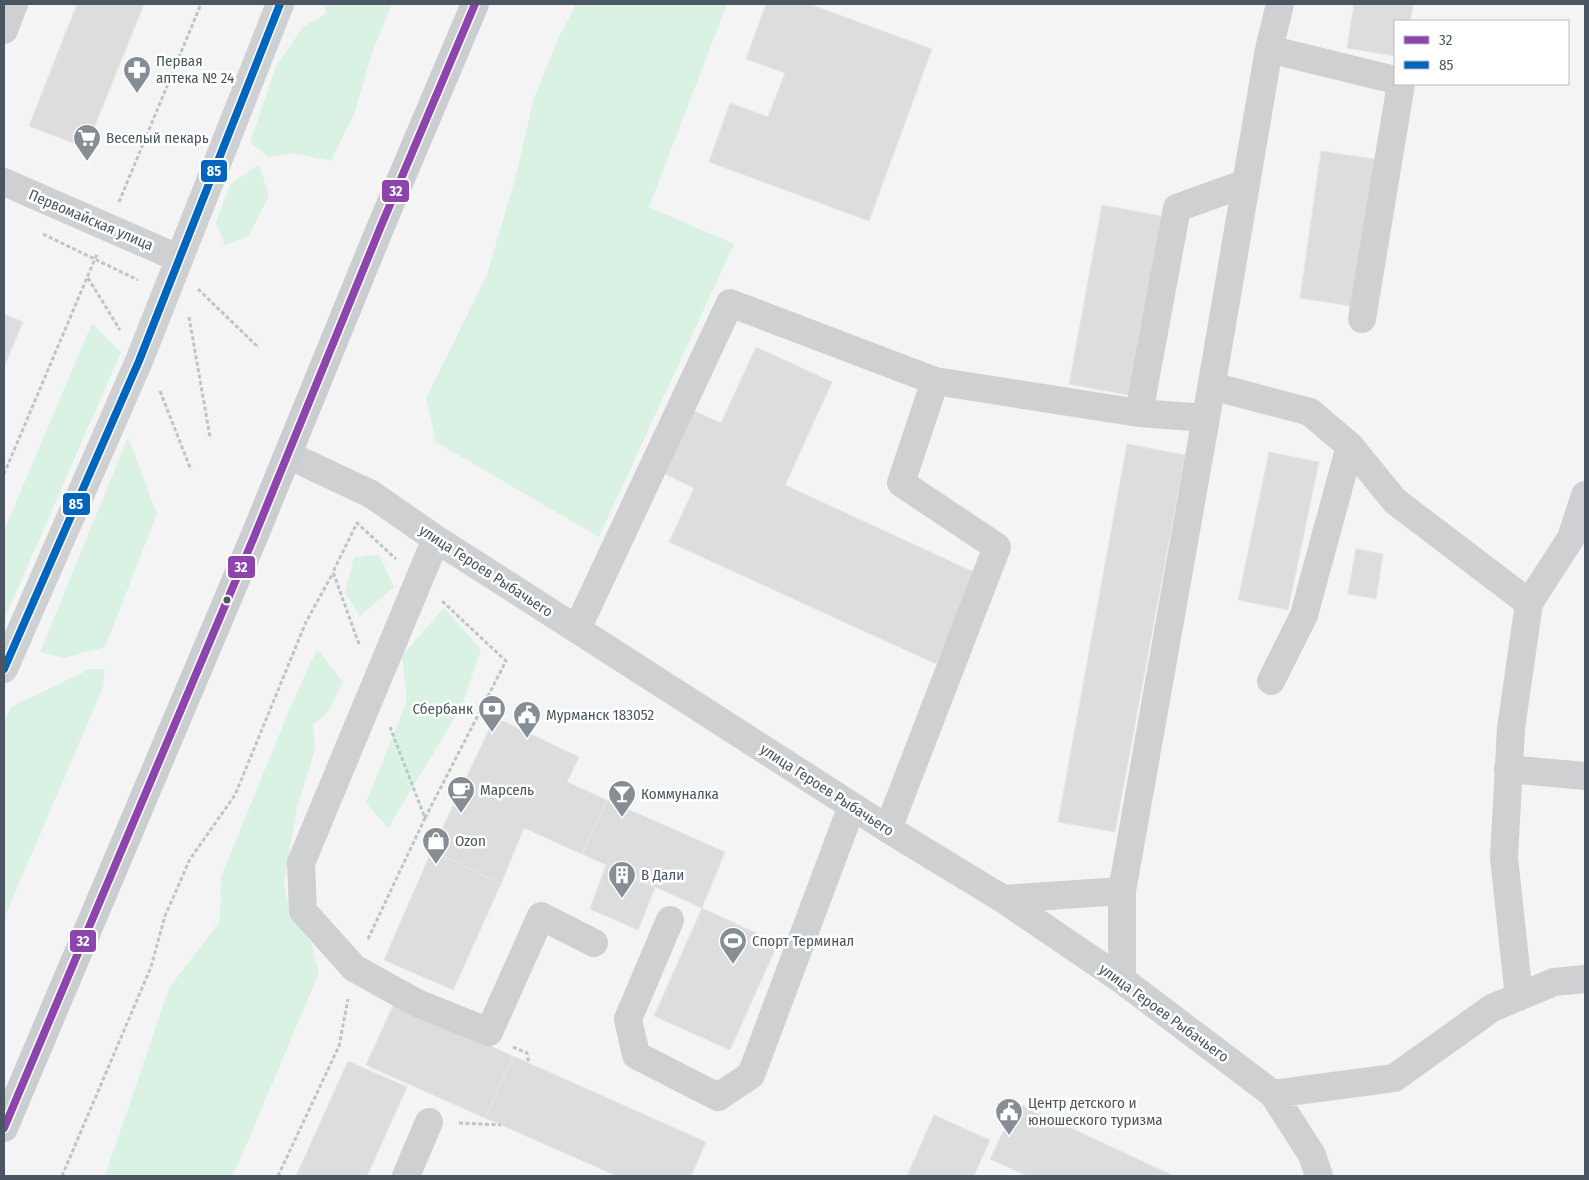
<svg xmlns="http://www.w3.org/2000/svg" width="1589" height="1180" viewBox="0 0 1589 1180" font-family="'Fira Sans Condensed',sans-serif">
<rect width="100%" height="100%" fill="#f4f4f4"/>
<!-- green -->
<path fill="#d9f2e3" d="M323 4H392L372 53 354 114 331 161 293 153 269 157 250 142 276 66 303 27 327 13Z
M576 4H727L649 207 734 244 599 537 436 442 426 398 487 275 516 175 534 98 559 37Z
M259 164 269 196 249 236 225 245 216 222 230 185Z
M92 323 121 352 4 620V531Z
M128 437 157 514 105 647 64 658 40 652Z
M379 555 394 587 360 616 345 593 354 557Z
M444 608 481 649 462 706 388 828 366 803 407 701 402 655Z
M317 649 343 682 329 711 313 725 315 749 297 808 284 884 291 917 311 942 319 973 233 1176H105L169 988 220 921 221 877 290 708Z
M90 669H105L102 690 4 918V722L11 707Z"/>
<!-- building -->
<path fill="#ddddde" stroke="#e5e6e7" d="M77 4H144L86 148 29 126Z
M766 4H809L932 49 869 221 709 162 730 103 768 117 785 73 746 59Z
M1354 4H1413L1410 21H1395V56L1347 48Z
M1321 151 1380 160 1358 307 1300 298Z
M1102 205 1166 217 1133 396 1069 384Z
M4 314 23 322 4 367Z
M756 347 832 382 785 485 978 574 936 664 669 542 694 488 663 473 692 410 721 423Z
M1127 444 1185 455 1115 832 1058 822Z
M1269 452 1319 462 1288 610 1238 600Z
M1356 549 1383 554 1376 599 1348 594Z
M495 717 579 757 567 782 607 800 582 854 524 828 501 884 432 850Z
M607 800 725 852 702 908 582 854Z
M432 850 501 884 453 990 384 960Z
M606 865 655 888 638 930 590 909Z
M702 908 778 943 730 1050 654 1016Z
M394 1003 513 1056 485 1118 366 1065Z
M513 1056 706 1142 691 1176H617L485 1118Z
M348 1061 407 1087 367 1176H296Z
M1017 1103 1174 1176H1027L990 1159Z
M934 1115 990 1140 974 1176H907Z"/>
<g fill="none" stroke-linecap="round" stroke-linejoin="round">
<!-- path -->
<path stroke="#bcc7c4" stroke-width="3" stroke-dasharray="4 2.5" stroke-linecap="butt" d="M119 202 201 4
M43 234 138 280
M88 278 120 330
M198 289 259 348
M189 317 210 437
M160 391 191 470
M4 474 97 254
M359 644 333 572 357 523 396 559
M425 818 506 661 442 601
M368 939 425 818 390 727
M513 1047 527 1053 529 1063
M459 1123 501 1125
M62 1176 151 967 165 916 190 859 235 795 306 622 333 573
M278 1176 339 1046 348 999"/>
<!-- minor -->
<path stroke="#ced0d2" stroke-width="28" d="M4 30 14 4
M1269 49 1395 80
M4 182 178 258
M1362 319 1401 84
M1212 386 1310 412 1350 446 1304 615 1271 681
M1139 413 1177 208 1246 183
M1206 418 1269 49 1280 4
M1350 446 1395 501 1529 603 1511 728 1504 858 1519 997
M288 455 371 494 436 539 888 829 1003 899 1122 980 1273 1094 1312 1155 1319 1176
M436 539 301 863 303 911 354 968 417 1003 489 1032 541 916 594 943
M1529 603 1571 538 1585 495
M577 629 730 303 935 381 1139 413 1206 418 1122 891 1003 899
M4 669 139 361 280 4
M1508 769 1585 776
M888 829 997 547 901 483 935 381
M670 920 628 1019 636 1055 718 1097 751 1075 852 806
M1122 980V891
M1273 1094 1394 1078 1492 1008 1554 982 1585 979
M406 1176 429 1122"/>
<!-- major -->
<path stroke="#caced1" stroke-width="28" d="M4 1128 254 537 381 226 475 4"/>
<defs>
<path id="bus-1" d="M4 1128 254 537 381 226 475 4"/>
<path id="bus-2" d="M4 669 139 361 280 4"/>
</defs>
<!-- bus-1 casing -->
<use href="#bus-1" stroke="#fff" stroke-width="11"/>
<!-- bus-2 casing -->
<use href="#bus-2" stroke="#fff" stroke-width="11"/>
<!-- bus-1 -->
<use href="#bus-1" stroke="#8e44ad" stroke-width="8"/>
<!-- bus-2 -->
<use href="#bus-2" stroke="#0065bd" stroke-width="8"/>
</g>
<!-- icons -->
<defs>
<symbol id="pharmacy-pin" viewBox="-11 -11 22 30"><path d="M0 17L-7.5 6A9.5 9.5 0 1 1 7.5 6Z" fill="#868d94" stroke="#fff"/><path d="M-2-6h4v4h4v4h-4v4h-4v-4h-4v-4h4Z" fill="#fff"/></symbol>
<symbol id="supermarket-pin" viewBox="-11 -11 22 30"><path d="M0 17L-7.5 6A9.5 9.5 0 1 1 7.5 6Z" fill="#868d94" stroke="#fff"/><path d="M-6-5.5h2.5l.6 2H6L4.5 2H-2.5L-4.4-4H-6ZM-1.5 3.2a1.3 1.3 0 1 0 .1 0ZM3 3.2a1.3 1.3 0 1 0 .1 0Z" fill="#fff"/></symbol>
<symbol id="bank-pin" viewBox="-11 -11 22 30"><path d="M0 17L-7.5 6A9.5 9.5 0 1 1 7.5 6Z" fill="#868d94" stroke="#fff"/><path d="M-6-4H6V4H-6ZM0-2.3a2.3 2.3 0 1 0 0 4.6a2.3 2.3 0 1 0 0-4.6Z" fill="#fff"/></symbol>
<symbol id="civic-pin" viewBox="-11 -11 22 30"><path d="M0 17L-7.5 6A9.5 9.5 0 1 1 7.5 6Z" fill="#868d94" stroke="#fff"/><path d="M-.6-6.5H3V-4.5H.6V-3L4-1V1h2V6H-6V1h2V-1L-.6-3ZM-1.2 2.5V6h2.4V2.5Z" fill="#fff"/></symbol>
<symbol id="cafe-pin" viewBox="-11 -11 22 30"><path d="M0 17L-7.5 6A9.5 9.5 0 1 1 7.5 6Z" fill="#868d94" stroke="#fff"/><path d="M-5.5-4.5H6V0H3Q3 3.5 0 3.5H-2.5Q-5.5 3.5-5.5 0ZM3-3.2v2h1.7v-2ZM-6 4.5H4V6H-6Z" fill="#fff"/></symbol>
<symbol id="bar-pin" viewBox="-11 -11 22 30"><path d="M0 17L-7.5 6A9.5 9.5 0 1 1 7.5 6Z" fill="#868d94" stroke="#fff"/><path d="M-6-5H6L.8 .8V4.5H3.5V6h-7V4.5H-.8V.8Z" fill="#fff"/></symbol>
<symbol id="shop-pin" viewBox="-11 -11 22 30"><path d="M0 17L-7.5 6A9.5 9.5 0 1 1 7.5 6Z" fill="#868d94" stroke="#fff"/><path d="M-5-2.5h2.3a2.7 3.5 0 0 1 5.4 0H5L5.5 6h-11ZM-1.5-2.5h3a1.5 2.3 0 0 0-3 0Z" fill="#fff"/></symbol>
<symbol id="building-pin" viewBox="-11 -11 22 30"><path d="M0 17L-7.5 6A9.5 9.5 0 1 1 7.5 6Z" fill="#868d94" stroke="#fff"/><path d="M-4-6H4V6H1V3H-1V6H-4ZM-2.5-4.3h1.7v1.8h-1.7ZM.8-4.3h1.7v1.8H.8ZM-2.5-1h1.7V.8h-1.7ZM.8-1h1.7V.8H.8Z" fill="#fff"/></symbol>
<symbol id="stadium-pin" viewBox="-11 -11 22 30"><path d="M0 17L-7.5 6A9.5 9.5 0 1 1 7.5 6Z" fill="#868d94" stroke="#fff"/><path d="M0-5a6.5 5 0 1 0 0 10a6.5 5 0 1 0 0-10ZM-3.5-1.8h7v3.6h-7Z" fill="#fff"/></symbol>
</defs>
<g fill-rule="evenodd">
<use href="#pharmacy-pin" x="121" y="54" width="32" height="43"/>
<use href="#supermarket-pin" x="71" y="122" width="32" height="43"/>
<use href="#bank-pin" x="476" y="693" width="32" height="43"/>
<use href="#civic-pin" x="511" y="699" width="32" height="43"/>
<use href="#cafe-pin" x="445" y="774" width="32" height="43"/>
<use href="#bar-pin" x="606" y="778" width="32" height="43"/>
<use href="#shop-pin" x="420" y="825" width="32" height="43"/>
<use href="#building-pin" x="606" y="859" width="32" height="43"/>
<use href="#stadium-pin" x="717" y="925" width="32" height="43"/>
<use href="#civic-pin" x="993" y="1096" width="32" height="43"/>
</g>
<!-- markers -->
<circle fill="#4a5661" stroke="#fff" stroke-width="2" cx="227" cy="600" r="4.5"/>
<g text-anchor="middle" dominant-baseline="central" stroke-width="5" stroke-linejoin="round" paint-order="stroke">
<!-- poi labels -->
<g font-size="15" fill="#4a5661" stroke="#fff" text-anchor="start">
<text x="156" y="61">Первая<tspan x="156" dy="17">аптека № 24</tspan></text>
<text x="106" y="138">Веселый пекарь</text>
<text x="473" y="709" text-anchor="end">Сбербанк</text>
<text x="546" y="715">Мурманск 183052</text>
<text x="480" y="790">Марсель</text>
<text x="641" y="794">Коммуналка</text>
<text x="455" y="841">Ozon</text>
<text x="641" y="875">В Дали</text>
<text x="752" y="941">Спорт Терминал</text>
<text x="1028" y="1103">Центр детского и<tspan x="1028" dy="17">юношеского туризма</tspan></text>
</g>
<!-- street labels -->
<g font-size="15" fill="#4a5661" stroke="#fff">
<text transform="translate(91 220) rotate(23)">Первомайская улица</text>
<text transform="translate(486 571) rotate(33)">улица Героев Рыбачьего</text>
<text transform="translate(827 790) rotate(33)">улица Героев Рыбачьего</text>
<text transform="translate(1164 1013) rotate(36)">улица Героев Рыбачьего</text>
</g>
</g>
<g stroke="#fff" stroke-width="2">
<rect x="200" y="159" width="28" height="24" rx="5" fill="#0065bd"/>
<rect x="381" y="179" width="29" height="24" rx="5" fill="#8e44ad"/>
<rect x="62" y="492" width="29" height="24" rx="5" fill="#0065bd"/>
<rect x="227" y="555" width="29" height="24" rx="5" fill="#8e44ad"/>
<rect x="69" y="929" width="28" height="24" rx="5" fill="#8e44ad"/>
</g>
<g font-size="14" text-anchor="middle" font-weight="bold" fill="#fff">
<text x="214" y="176">85</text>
<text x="396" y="196">32</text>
<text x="76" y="509">85</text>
<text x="241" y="572">32</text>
<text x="83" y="946">32</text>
</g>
<!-- border -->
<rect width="1589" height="1180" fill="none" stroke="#4a5661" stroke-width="10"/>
<!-- legend -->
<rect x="1394" y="20" width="175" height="65" fill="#ffffff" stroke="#b7bbc0"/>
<rect x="1404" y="36" width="25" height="8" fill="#8e44ad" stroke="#b7bbc0"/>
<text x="1439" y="45" font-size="15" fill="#4a5661">32</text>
<rect x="1404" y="61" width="25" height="8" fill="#0065bd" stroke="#b7bbc0"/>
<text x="1439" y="70" font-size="15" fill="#4a5661">85</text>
</svg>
